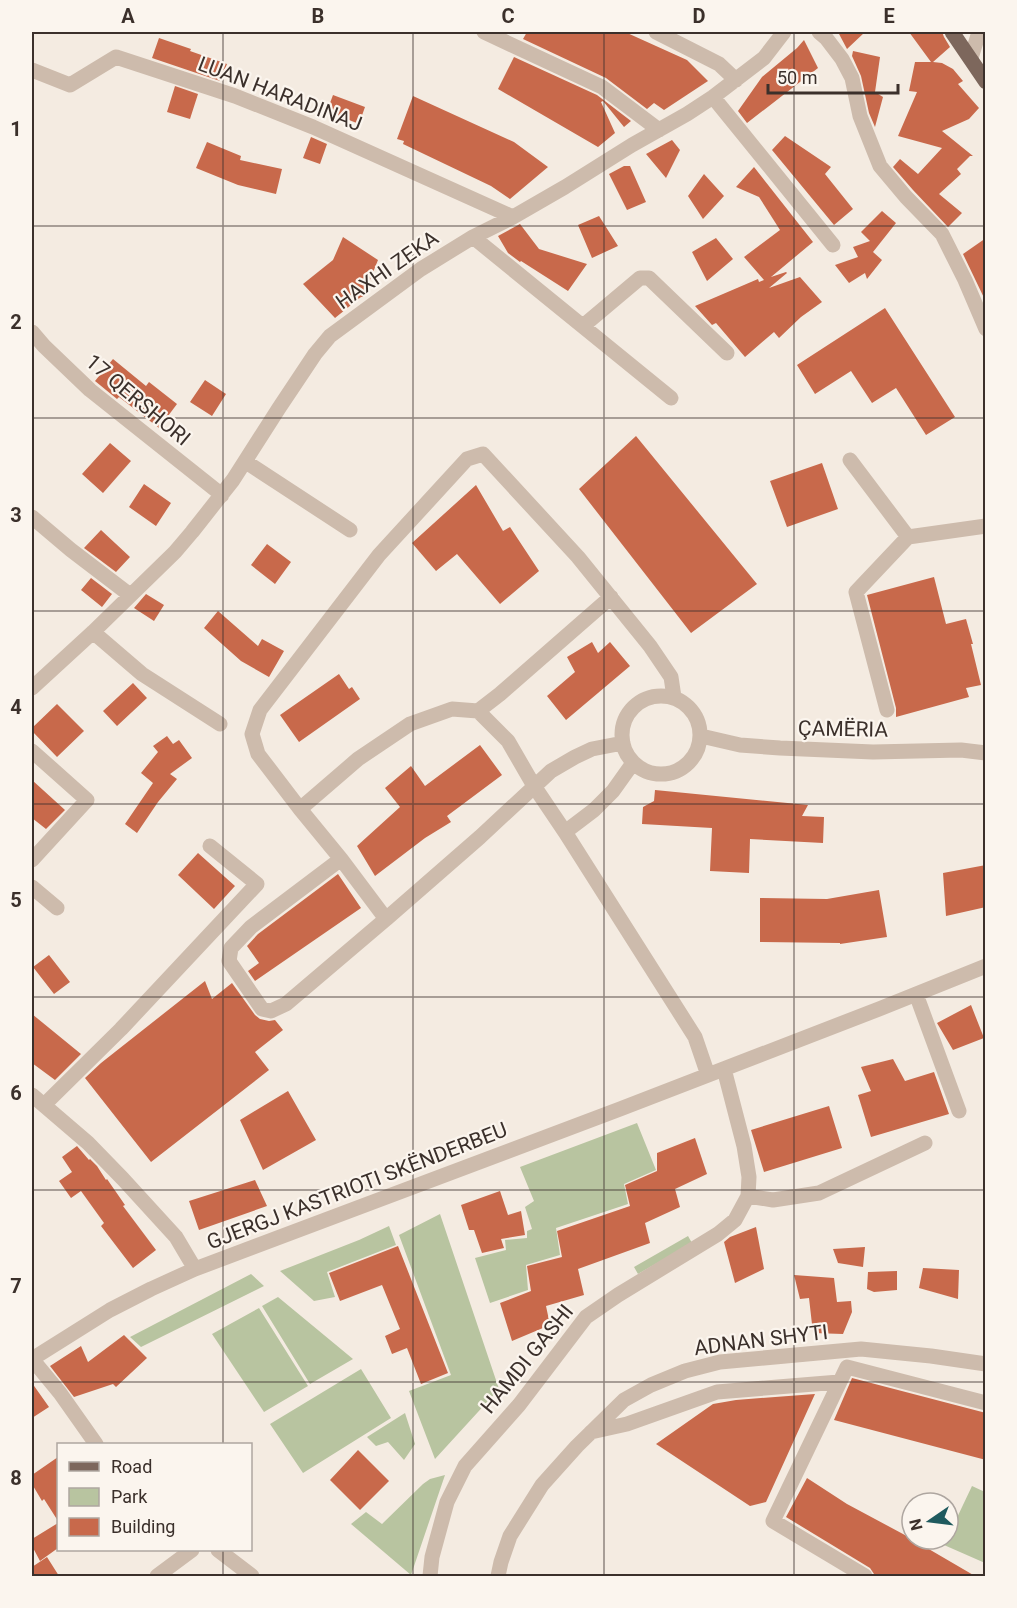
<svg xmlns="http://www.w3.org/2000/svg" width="1017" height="1608" viewBox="0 0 1017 1608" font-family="Roboto,sans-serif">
<rect width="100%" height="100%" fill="#f4ebe1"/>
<!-- green -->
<path fill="#b8c4a0" d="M637 1123 656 1170 624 1184 628 1204 556 1228 560 1255 526 1265 528 1290 490 1303 475 1258 506 1250 505 1240 527 1238V1231L532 1229 525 1207 534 1201 520 1167Z
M440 1214 499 1389 435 1459 409 1391 451 1375 399 1235Z
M389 1226 396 1245 327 1272 335 1297 314 1301 280 1271 359 1240Z
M688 1236 692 1243 638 1274 634 1267Z
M251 1274 264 1286 141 1347 130 1337Z
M278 1297 353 1359 310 1384 262 1306Z
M259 1308 308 1386 264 1412 212 1334Z
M361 1369 391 1418 303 1473 270 1424Z
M405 1413 415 1444 404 1460 388 1442 376 1446 367 1437Z
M445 1475 411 1575 351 1524 366 1512 382 1524 423 1484 430 1479Z
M972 1486 985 1492V1563L944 1545Z"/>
<!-- building -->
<path fill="#c8694b" d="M527 32H625L687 60 708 81 664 110 654 103 647 109 606 78 523 39Z
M838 32H865L847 49Z
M909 32H942L944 37 950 47 933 62 942 63 953 69 963 81 958 84 979 108 969 119 942 131 973 156H970L957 169 961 174 939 194 962 213 948 227 913 190 893 167 900 159 918 174 942 148 898 136 917 92 909 91 915 62H931Z
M159 38 191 49 190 51 227 64 220 81 152 58Z
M804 40 818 68 747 123 738 111 762 77 797 48Z
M853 51 880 57 875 92 883 97 875 127 869 113 861 76 852 56Z
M514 57 597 95 631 121 624 127 603 101 601 102 615 133 598 147 498 89Z
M175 86 198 94 190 119 167 112Z
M333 95 365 107 359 124 327 111Z
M413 96 514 142 548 167 510 199 491 186 403 144 404 141 397 139Z
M785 136 831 167 825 174 853 209 834 225 772 150Z
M311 137 327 144 320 164 303 158Z
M672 140 680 150 666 178 646 154Z
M207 142 241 156 240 160 282 169 276 194 238 185 196 168Z
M624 166H630L646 202 627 210 609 174Z
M754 167 813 242 771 277 786 272 787 273 769 288 800 277 822 302 801 317 779 338 774 332 745 357 716 323 712 325 695 306 758 279 759 282 764 280 744 257 780 230 759 197 736 187Z
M704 174 724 196 703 219 688 196Z
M882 211 896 223 873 252 882 260 867 279 865 273 849 283 835 265 858 257 853 247 870 241 861 232Z
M599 216 618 246 592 258 578 225Z
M520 224 539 249 587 264 568 291 521 261 520 262 508 253 498 236Z
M343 237 378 260 363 297H361L335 318 303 284 333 260Z
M716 238 733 259 707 281 692 252Z
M986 238V302L963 254Z
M885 308 955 417 926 435 896 388 872 403 851 371 815 394 797 365Z
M113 359 146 386 149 382 177 404 159 428 119 397 117 399 95 381Z
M205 380 226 394 212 416 190 402Z
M636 436 757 584 691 633 579 489Z
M110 443 131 461 103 493 82 474Z
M822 463 838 509 787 527 770 481Z
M144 484 171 503 156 526 129 507Z
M476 485 503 531 510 527 539 571 500 604 457 554 436 571 412 543Z
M101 530 130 557 116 572 84 548Z
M267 544 291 562 275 584 251 565Z
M934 577 946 624 966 619 973 644H971L981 685 966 688 969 697 896 717V708L867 595Z
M91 578 112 594 102 607 81 590Z
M146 594 164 605 154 621 134 608Z
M218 611 258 646 262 639 284 651 269 677 241 661 204 628Z
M592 642 598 653 610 642 630 666 566 720 547 696 575 672 567 657Z
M339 674 349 689 352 687 360 699 299 742 280 715Z
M133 683 147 698 117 726 103 711Z
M57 704 84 731 57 757 32 731V728Z
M167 736 173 744 179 740 192 758 170 774 177 779 158 802 137 833 125 824 153 783 141 773 158 752 153 746Z
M480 745 502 775 447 816 451 822 425 838 375 876 357 846 400 807 385 788 411 766 425 786Z
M32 780 65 810 46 829 32 818Z
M655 790 808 805 802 816 824 817 823 843 750 839 749 873 710 871 712 828 642 824 643 807 654 801Z
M198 853 235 886 214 909 178 875Z
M986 865V907L946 916 943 873Z
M338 874 361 908 255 981 248 971 259 963 247 946 258 934Z
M879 890 887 937 840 944V943L760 942V898L827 899Z
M49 955 70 982 54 994 33 967Z
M205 981 212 999 232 983 255 1015 260 1019 269 1021 275 1020 283 1030 255 1052 269 1070 151 1162 85 1078 101 1063Z
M971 1005 984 1038 953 1050 937 1023Z
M32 1014 81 1054 55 1080 32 1063Z
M893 1059 905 1081 934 1072 949 1114 871 1137 858 1095 871 1091 861 1067Z
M288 1091 316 1140 263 1170 240 1120Z
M829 1106 842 1148 764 1172 751 1130Z
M695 1138 707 1174 675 1189 680 1207 645 1223 650 1243 578 1269 584 1295 546 1306 550 1325 512 1341 500 1303 531 1291 527 1266 562 1257 557 1231 630 1206 625 1185 657 1171V1153Z
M77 1146 89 1160 90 1159 97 1166 106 1180 107 1179 125 1205 123 1206 156 1250 133 1268 101 1226 104 1223 81 1191 71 1198 59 1181 72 1172 62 1157Z
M255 1180 267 1206 199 1230 189 1201Z
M500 1191 508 1215 521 1211 525 1235 501 1239 504 1248 482 1253 474 1230H469L461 1205Z
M756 1227 764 1269 735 1283 724 1242 730 1237Z
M398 1246 448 1373 421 1384 407 1348 392 1354 385 1336 400 1329 382 1285 340 1301 329 1273Z
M865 1247 863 1267 838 1263 833 1249Z
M923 1268 959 1270 958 1299 919 1288Z
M897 1271V1290L874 1292 867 1289 868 1272Z
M794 1275 834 1278 837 1302 851 1301 852 1312 843 1334 813 1333 809 1298 800 1299Z
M124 1335 147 1358 116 1387 113 1384 74 1397 50 1366 81 1346 88 1362Z
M852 1378 986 1413V1460L834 1420Z
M32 1383 49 1407 32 1418Z
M815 1394 766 1502 750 1506 656 1444 713 1404 736 1400Z
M358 1450 389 1481 360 1510 330 1480Z
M58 1457V1521L44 1499 42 1501 32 1484V1475Z
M807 1478 847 1504 903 1534 975 1576H879L874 1574 870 1568 786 1517Z
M58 1523V1548L40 1561 32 1546V1539Z
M47 1557 59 1576H32V1567Z"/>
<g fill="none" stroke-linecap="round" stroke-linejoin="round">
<!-- minor -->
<path stroke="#cdbbac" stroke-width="15" d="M484 32 602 87 659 130
M656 32 719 64 736 80
M819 32 826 38 842 59 852 78 860 116 880 166 906 197 942 234 965 280 986 329
M971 58 979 32
M32 70 70 85 116 57 235 96 313 127 513 217
M713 97 833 245
M473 237 671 398
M583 326 640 278H649L727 353
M32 332 44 346 90 390 222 495
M850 460 908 537
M246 462 350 530
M32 517 71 550 130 595
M93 632 142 674 220 724
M32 688 93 632 175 552 192 532 233 480 279 408 315 354 330 336 421 269 473 237 513 217 565 187 632 145 687 114 713 97 764 58 784 32
M622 735a39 39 0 1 1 78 0a39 39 0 1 1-78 0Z
M887 710 856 592 908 537 986 526
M478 711 500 694 611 597
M701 736 740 745 780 748 873 752 961 750 986 753
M623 743 592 749 575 757 551 771 480 837 386 919 341 859 300 809 258 754 252 734 260 710 379 555 467 459 483 454 578 557 650 646 671 677 674 697
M32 751 87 800 32 860
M300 809 358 759 410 724 452 709 478 711 508 741 534 786 565 832 695 1037 708 1075
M565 832 594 810 613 791 633 763
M341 859 251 927 231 948 229 961 262 1009 271 1011 286 1004 386 919
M32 887 57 908
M916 994 959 1111
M32 1095 88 1143 123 1179 176 1237 195 1269
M44 1105 121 1029 257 884 210 846
M748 1196 773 1200 819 1193 925 1143
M591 1432 627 1424 717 1392 839 1382
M96 1444 60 1393 32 1359 110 1310 151 1289 195 1269 620 1109 879 1009 986 966
M218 1550 252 1576
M157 1576 192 1550
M430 1576 432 1557 447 1502 465 1466 519 1405 586 1317 618 1295 718 1234 735 1220 748 1196 749 1177 744 1146 724 1069
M498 1576 501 1562 510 1536 542 1485 577 1446 624 1400 651 1385 685 1371 720 1362 861 1349 931 1356 986 1364
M865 1576 773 1521 847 1367 986 1403"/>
<!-- major -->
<path stroke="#7d675c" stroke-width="15" d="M952 32 986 82"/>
</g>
<!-- grid -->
<path fill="none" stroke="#3b302b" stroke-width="1.5" stroke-opacity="0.55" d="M223 32V1444M413 32V1576M604 32V1576M794 32V1576M32 226H986M32 418H986M32 611H986M32 804H986M32 997H986M32 1190H986M32 1382H986M223 1550V1576"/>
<g text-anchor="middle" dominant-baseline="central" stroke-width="4.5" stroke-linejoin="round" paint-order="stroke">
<!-- street labels -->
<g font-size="21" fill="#3b302b" stroke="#fbf5ee">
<text transform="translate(280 94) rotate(21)">LUAN HARADINAJ</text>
<text transform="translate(387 270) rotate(-35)">HAXHI ZEKA</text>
<text transform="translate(138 400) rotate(40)">17 QERSHORI</text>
<text transform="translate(843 729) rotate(1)">ÇAMËRIA</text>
<text transform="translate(357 1186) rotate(-21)">GJERGJ KASTRIOTI SKËNDERBEU</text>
<text transform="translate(761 1340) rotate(-7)">ADNAN SHYTI</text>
<text transform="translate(527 1359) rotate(-51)">HAMDI GASHI</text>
</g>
</g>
<!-- border -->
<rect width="1017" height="1608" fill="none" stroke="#fbf5ee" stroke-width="66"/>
<!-- legend -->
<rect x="57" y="1443" width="195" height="108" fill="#fbf5ee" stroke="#aea6a0" stroke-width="1.5"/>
<rect x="69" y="1462" width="30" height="9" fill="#7d675c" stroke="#aea6a0" stroke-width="1.5"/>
<text x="111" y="1473" font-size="18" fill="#3b302b">Road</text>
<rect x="69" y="1488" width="30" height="18" fill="#b8c4a0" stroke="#aea6a0" stroke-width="1.5"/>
<text x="111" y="1503" font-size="18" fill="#3b302b">Park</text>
<rect x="69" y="1518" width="30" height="18" fill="#c8694b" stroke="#aea6a0" stroke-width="1.5"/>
<text x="111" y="1533" font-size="18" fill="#3b302b">Building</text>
<!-- north arrow -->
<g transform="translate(930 1521) rotate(256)"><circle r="28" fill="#fbf5ee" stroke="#aea6a0" stroke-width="1.5"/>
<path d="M0-4.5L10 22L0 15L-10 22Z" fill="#1f5a5e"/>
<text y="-9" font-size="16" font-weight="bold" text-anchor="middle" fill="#3b302b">N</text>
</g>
<!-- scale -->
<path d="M768 84v9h130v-9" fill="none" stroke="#3b302b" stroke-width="3"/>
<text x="777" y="84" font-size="18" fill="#3b302b" stroke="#fbf5ee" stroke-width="4.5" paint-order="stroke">50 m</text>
<rect x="33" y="33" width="951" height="1542" fill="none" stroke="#3b302b" stroke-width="2"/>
<g font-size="20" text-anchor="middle" font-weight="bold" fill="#3b302b">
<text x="128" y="23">A</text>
<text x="318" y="23">B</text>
<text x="508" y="23">C</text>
<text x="699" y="23">D</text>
<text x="889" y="23">E</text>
<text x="16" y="136">1</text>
<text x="16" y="329">2</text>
<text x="16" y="522">3</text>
<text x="16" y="714">4</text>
<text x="16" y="907">5</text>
<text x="16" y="1100">6</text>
<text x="16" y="1293">7</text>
<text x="16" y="1485">8</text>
</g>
</svg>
